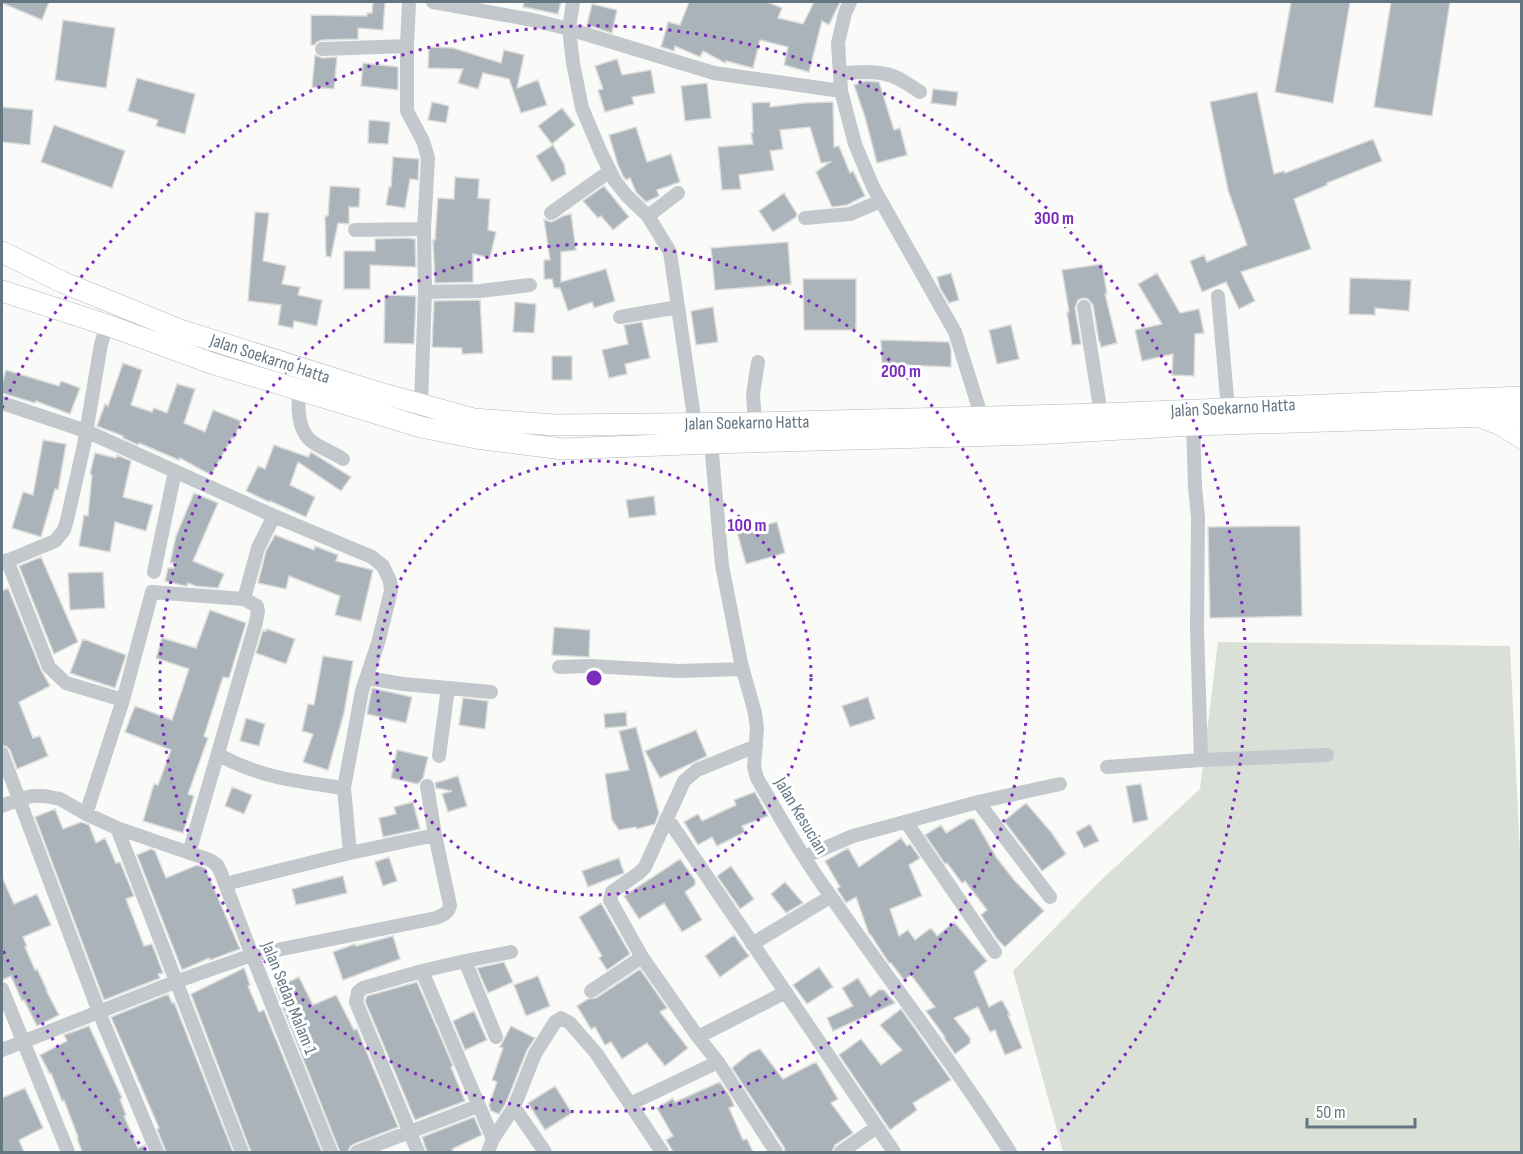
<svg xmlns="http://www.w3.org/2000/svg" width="1523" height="1154" viewBox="0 0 1523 1154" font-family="'Sofia Sans Condensed',sans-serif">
<rect width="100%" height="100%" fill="#fafaf8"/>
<!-- green -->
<path fill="#dadfd7" d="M1218 642 1510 646 1522 895 1521 1152H1063L1013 971 1100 881 1200 789Z"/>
<!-- building -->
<path fill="#aab3b9" stroke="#dcdcda" stroke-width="1.5" d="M2 2H49L42 20 2 3Z
M373 2H385L383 30 358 28V39L322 40 317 42 314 45H311V15L367 16V13H372Z
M524 2H561L558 14 523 7Z
M689 2H767L782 8 778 18 803 24 814 2H840L829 25 822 21 809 72 784 65 788 47 760 40 753 68 726 61 725 63 703 51 700 57 675 46 674 51 661 47 668 22 680 25Z
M1291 2H1350L1333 103 1275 92Z
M1391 2H1450L1432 116 1374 107Z
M592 4 617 10 612 33 587 25Z
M63 20 115 28 106 88 55 80Z
M429 47 453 48 501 63 504 50 524 55 517 88 538 80 547 105 521 113 509 79 483 73 478 89 458 83 463 69 428 68Z
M315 55 322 58 337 57 334 89 312 87Z
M617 59 622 75 651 70 655 93 632 97 634 104 605 112 598 90 603 89 595 66Z
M363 63 398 67V90L361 86Z
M137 78 195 94 185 134 156 126 158 120 128 111Z
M866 81 879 82 894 130 900 128 907 155 877 163 865 117 854 85Z
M707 83 711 118 685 121 681 86Z
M933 89 958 92 956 106 931 103Z
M1257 92 1274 174 1284 171 1285 173 1373 139 1382 161 1327 183V185L1294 199 1311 249 1241 272 1255 301 1239 309 1226 282 1202 292 1190 261 1204 255 1207 262 1247 245 1228 190 1210 102Z
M432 102 449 106 446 123 428 120Z
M770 102V107L804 103 833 102 834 147 839 146 850 173 853 171 865 196 847 205 832 207 816 172 830 162 821 163 810 127 780 130 783 149 770 151 774 170 739 175 741 189 722 190 718 147 753 144 751 133H753L752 103Z
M2 107 33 110 30 145 2 142Z
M562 108 575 125 552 144 538 126Z
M369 120 390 122 388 144 368 143Z
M54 125 125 151 112 188 41 162Z
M636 127 647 162 671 154 680 182 657 190 659 196 646 202 636 192 630 178 626 180 623 176 618 165 609 135Z
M553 145 564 164 566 174 552 182 536 156Z
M393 157 419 159 418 180 410 179 405 208 386 205 389 187H391Z
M455 177 479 179 478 198 490 199 488 230 496 232 490 258 473 254V282L435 283 433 240H435L438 198 454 199Z
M330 186 360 188 359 207H349V224L338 223 331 257 326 256 325 216H328Z
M604 186 629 217 613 230 601 216 598 218 583 201Z
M784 193 797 214 796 217 773 232 759 211Z
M255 212 269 213 263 261 286 266 282 284 300 287 298 295 322 300 317 326 294 321 293 328 278 325 281 305 248 301Z
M571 214 576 250 561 252V282L606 269 615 301 594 308 592 302 568 311 560 288H554L552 279H544V260H550L544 219 548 221 552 222 563 216Z
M405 238 415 239 416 267 370 265V289H344V251H375V239Z
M788 242 791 284 715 290 711 248Z
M1102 264 1107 294H1105L1117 343 1101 347 1100 342H1099L1093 305 1088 299 1083 298 1078 300 1075 308 1081 344 1072 345 1067 312H1069L1062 270Z
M951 273 959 300 949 303 940 288 937 277Z
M1157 273 1180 313 1199 309 1204 333 1195 334 1194 376 1172 375 1173 354 1142 361 1135 330 1162 324 1138 284Z
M1350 278 1411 280 1409 311 1375 308V315L1349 314Z
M803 279H856V330H804Z
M385 295 416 296 414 344 384 343Z
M480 300 483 353 462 354V348L432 347 434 301Z
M515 302 536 304 534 333 513 332Z
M713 307 718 342 696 345 691 311Z
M642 322 650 358 625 364 627 374 609 378 602 350 628 344 624 325Z
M1011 325 1019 359 997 364 989 330Z
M881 340 949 342 951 350V367L902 365V367L882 368Z
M552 356H572V380H552Z
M123 363 142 370 131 405 152 412 154 408 167 413 177 384 195 389 184 423 205 432 213 410 241 421 234 439 232 438 211 475 180 458 179 460 139 443 138 445 123 438V436L97 426 105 404 108 406Z
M6 370 59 386 61 381 80 388 70 414 36 401 35 403 2 393V384Z
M43 440 66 444 58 490 55 489 41 537 12 528 23 492 33 495Z
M274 445 308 457 311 452 351 477 341 491 298 462 290 485 315 497 306 517 270 501 269 502 246 491 258 466 265 469Z
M95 453 116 458 117 455 131 461 123 497 153 505 146 531 115 522 110 552 79 546 84 515 88 516 92 475 90 474Z
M194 493 218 503 193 561 224 574 218 588 196 586 188 583 187 586 181 585 165 581 168 568H174L175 563H170L176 536Z
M654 496 656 515 629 518 626 500Z
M777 522 785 553 746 564 737 532Z
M1300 526 1302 616 1210 618 1208 527Z
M275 535 314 550 315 546 338 555 336 561 373 570 361 621 335 615 340 596 289 576 286 589 258 583 266 551Z
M41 557 78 642 54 654 19 566Z
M103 572 105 608 70 610 68 573Z
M8 588 41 670 50 686 19 702 33 738 40 736 48 756 17 769 10 750 7 747 2 745V591Z
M210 610 246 623 229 678 223 677 204 736 208 738 188 794 194 796 183 833 143 821 154 784 158 785 171 750 125 732 135 706 172 720 189 669 156 658 162 638 196 648Z
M554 627 590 630 589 657 552 655Z
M267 629 295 639 286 664 256 653 263 630 266 631Z
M83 639 126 655 115 688 70 673Z
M323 656 353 661 344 713 328 770 303 762 313 734 302 731 308 704 314 705Z
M372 688 412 697 406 723 367 714Z
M868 697 875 719 850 727 842 706Z
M463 698 488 701 485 729 459 725Z
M626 712 627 726 605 728 604 714Z
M246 718 265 724 259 746 240 741Z
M636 727 659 813 655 824 637 829 636 827 619 830 612 820 605 774 629 770 619 731Z
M696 730 707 756 660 778 645 751Z
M397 750 428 757 423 778 418 784 391 778Z
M458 776 467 806 448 812 442 794 452 791 436 788 435 783Z
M1141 784 1148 820 1133 823 1126 786Z
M232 787 252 795 244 814 225 806Z
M755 792 768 816 742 826 745 832 717 846 712 837 698 845 684 822 698 814 702 821 736 805 734 800Z
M413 802 420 829 383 837 379 818 396 814 394 807Z
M1026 803 1051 832 1066 854 1042 871 1004 821Z
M55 809 63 829 81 822 89 825 96 843 105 838 116 863 120 862 134 896 126 899 144 946 152 944 163 973 158 974 160 978 104 1000 35 817Z
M969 819H974L996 857 1014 880 1044 911 1005 947 997 939 981 915 987 910 965 881 962 883 947 863 945 864 925 835 941 825 946 833Z
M1090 824 1099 841 1084 848 1076 832Z
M901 838 907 846 910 844 920 858 909 865 922 896 890 909 899 936 908 930 915 940 931 928 937 936 954 922 987 961 974 972 989 1007 1002 1000 1010 1015H1008L1022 1048 1005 1055 995 1030 990 1032 978 1007 954 1018 970 1038V1043L955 1054 944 1038 945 1037 926 1011 935 1007 911 975 904 980 891 963H889L870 934H869L856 897 846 903 837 889 840 887 825 861 848 848 859 867Z
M151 849 155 851 166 878 197 865 205 868 240 949 210 960 209 958 182 970 137 855Z
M389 857 397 881 383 886 375 862Z
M619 858 624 873 588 887 582 871Z
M680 859 695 880V885L685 892 702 920 682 932 664 903 639 919 624 896Z
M731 866 754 899 740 909 717 876Z
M343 876 347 893 296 905 292 889Z
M2 877 14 904 37 894 51 925 23 937 27 946 25 947 35 970 37 969 47 990H46L59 1015 37 1026 24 1000 22 1001 11 976 2 980Z
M785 882 803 903 786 913 771 894Z
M601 903 630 954 607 970 599 958 602 956 579 917Z
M734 935 749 956 720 977 705 956Z
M393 936 400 959 343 980 333 952 355 944 356 946Z
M504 962 513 982 488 993 477 968Z
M819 967 833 987 807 1004 793 985Z
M244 968 250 985 248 986 259 1012 264 1010 322 1152H251L191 994Z
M640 969 667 1008 660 1012 688 1048 665 1066 647 1043 622 1059 611 1042 605 1045 595 1027 591 1029 577 1006 588 999 596 998Z
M538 976 550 1006 526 1016 514 985Z
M299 977 313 1005 336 995 354 1030 357 1029 398 1127 354 1144 350 1147 348 1152H340L275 988Z
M858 978 870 997 879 990H884L895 1003 833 1031 827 1018 853 1006 842 988Z
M417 982 453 1066 451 1067 465 1101 415 1120 365 1001 367 996Z
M168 994 172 1003 174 1002 233 1152H166L157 1129 159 1128 111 1017Z
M901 1009 951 1080 913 1103 917 1110 890 1130 839 1055 861 1039 881 1065 902 1050 880 1025Z
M474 1011 487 1040 465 1050 453 1021Z
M89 1026 122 1098 120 1099 126 1115 124 1116 138 1148 145 1145 147 1152H82L77 1138 78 1137 64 1100 62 1101 51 1073 50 1074 40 1055 67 1041 64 1035Z
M511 1026 535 1038 527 1050 506 1103 499 1114 491 1111 489 1105 497 1082 492 1080 503 1048 500 1047Z
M760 1049 783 1079 816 1062 838 1099 831 1103 853 1133 835 1145 832 1152H785L784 1147 732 1068 750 1053Z
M720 1082 731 1098 734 1106 729 1108 743 1140 747 1139 753 1152H673L666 1140 673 1136 657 1108 673 1098 675 1102Z
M555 1086 572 1113 545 1130 528 1103Z
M25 1088 43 1128 19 1140 24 1152H2V1098Z
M474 1117 482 1135 452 1149 454 1152H427L422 1137Z"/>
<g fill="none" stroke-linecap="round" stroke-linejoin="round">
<defs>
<path id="trunk" d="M2 252 62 282 180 330 373 391 474 419 554 425 755 423 1101 414 1522 397
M2 291 107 325 211 363 421 427 476 438 563 449 711 443 1034 434 1193 425 1522 415
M1485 419 1501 425 1522 438"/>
</defs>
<!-- trunk casing -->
<use href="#trunk" stroke="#b4b9bd" stroke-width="22"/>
<!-- minor -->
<path stroke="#c3c8cc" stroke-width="14" d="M409 2 407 46V111L423 141 428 158 424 229 425 292 421 404
M433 2 533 20 569 29 714 73 841 91
M573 2 569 29 573 63 582 108 601 153 615 181 627 196 648 216 670 252 695 424
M850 2 845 13 838 43 841 91 855 144 873 187 955 332 982 418
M322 49 407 46
M840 73C855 73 870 70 885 74 898 76 909 85 920 92
M551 213 610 171
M648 216 678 193
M805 218 850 214 881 201
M355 230 424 229
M425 292 480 291 530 285
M1218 296 1228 409
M1084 307 1101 414
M620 317 678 307
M299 390C298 406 297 428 310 440 318 447 334 453 343 459
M2 403 86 431 274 516 372 557 383 566 390 581 391 591 378 643 362 691 344 788 350 853
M755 423 753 394 758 362
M1193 425 1195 487 1198 517 1197 629 1201 760
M711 443 722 565 741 663 755 713 757 728 754 767 757 778C781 819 804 860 832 898 891 983 955 1065 1010 1152
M7 560 49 667 66 683 123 700
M2 563 55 541 64 530 67 520 84 445 101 344 107 325
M154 572 175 471
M244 599 258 548 274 516
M559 667 590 666 679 671 742 669
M367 678 403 684 448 688 439 756
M448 688 491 692
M756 746 697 770 684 781 645 867 639 873 612 892 610 900 642 957 698 1037 718 1062 776 1152
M2 754 99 1012 157 1152
M218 754C257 777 300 782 344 788
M1107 767 1201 760 1327 755
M978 802 1050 897
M2 806 19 799 32 796H45L60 799 86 814 117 828 210 860 217 865 221 873 252 955 331 1152
M86 814 123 700 152 592 244 599 257 606 258 611 256 622 189 853
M666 819 672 825 894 1152
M906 822 995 952
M117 828 242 1152
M804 857 853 836 978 802 1060 784
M225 884 350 853 435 835
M752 944 830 897
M465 961 511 952
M422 971 493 1139
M2 989 68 1152
M591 991 642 957
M698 1037 786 992
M2 1050 175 982 252 955 436 918C443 915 449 913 450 905L435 835 427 786
M630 1104 718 1062
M514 1107 545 1152
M357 1152 478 1106
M418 1152 356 1002 358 992 363 988 422 971 465 961 496 1037
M488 1152 493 1139 514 1107 535 1054 555 1022 561 1018 570 1023 596 1053 662 1152
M841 1152 877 1127"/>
<!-- trunk -->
<use href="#trunk" stroke="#fff" stroke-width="21"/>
</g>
<!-- distance rings -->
<g fill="none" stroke="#7b2cbf" stroke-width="3" stroke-dasharray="3 6">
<circle cx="594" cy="678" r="217"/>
<circle cx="594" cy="678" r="434"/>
<path d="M146 1150A651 651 0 0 1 2 948M2 408A651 651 0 1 1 1042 1150"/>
</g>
<g text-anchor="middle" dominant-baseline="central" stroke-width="6" stroke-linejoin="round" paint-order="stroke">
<!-- street labels -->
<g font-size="18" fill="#657683" stroke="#fff">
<text transform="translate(270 359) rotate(18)">Jalan Soekarno Hatta</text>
<text transform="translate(1233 408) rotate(-3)">Jalan Soekarno Hatta</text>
<text transform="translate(747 423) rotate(-1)">Jalan Soekarno Hatta</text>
<text transform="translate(801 816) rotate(59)">Jalan Kesucian</text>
<text transform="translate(289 998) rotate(68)">Jalan Sedap Malam 1</text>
</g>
</g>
<circle cx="594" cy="678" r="9" fill="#7b2cbf" stroke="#fff" stroke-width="3"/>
<g font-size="18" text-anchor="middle" font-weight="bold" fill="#7b2cbf" stroke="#fff" stroke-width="6" stroke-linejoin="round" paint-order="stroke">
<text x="1054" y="224">300 m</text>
<text x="901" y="377">200 m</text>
<text x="747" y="531">100 m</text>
</g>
<!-- border -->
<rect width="1523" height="1154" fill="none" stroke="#657683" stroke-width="6"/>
<!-- scale -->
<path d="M1307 1118v9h108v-9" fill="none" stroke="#657683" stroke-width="3"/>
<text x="1316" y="1118" font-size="18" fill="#657683" stroke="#ffffff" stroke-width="4.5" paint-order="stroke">50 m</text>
</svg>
